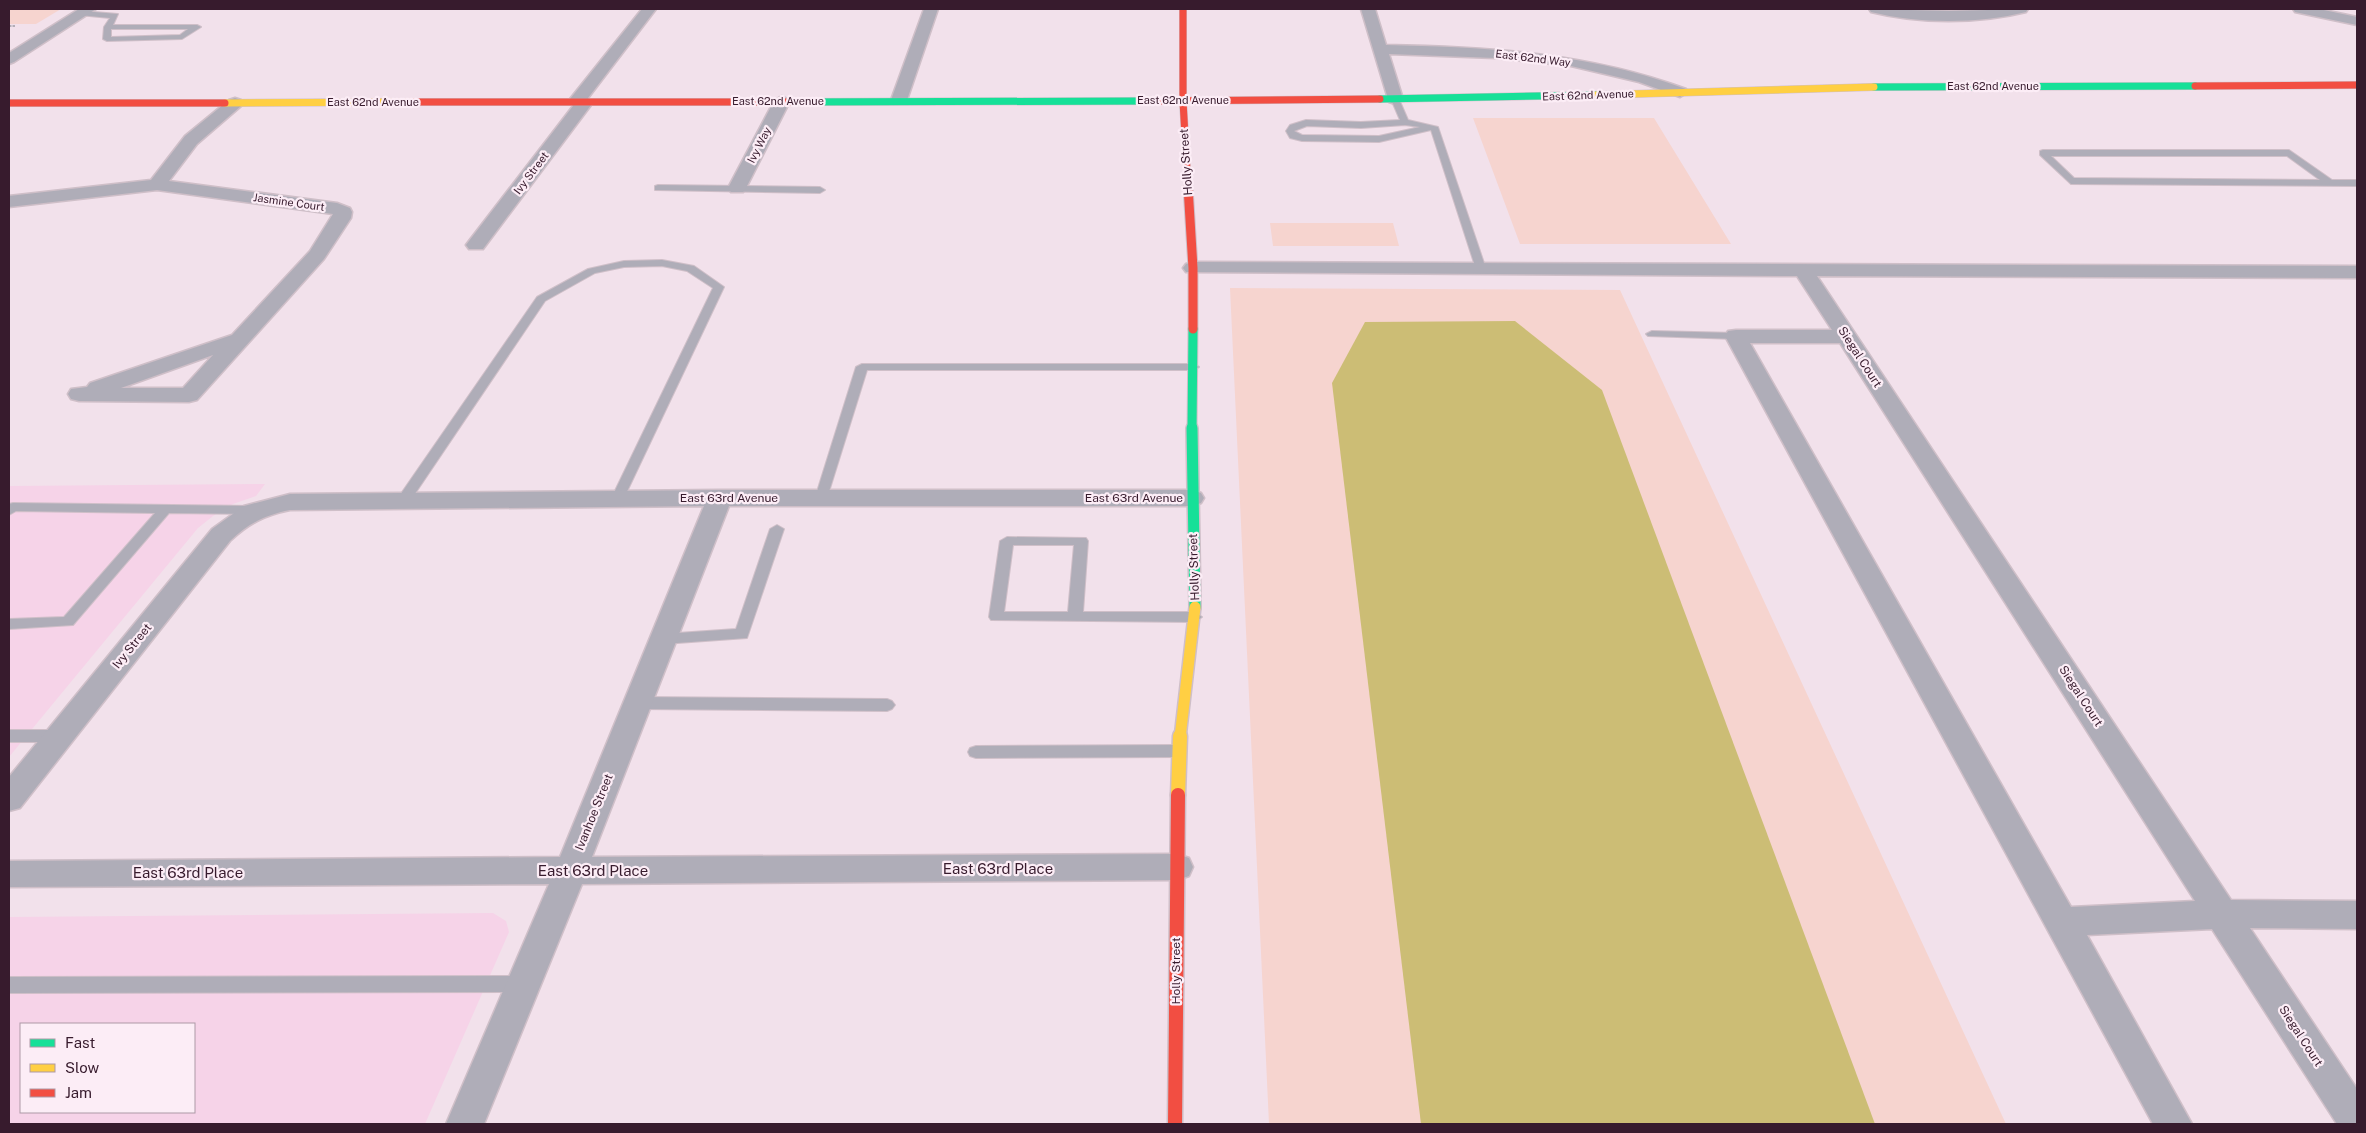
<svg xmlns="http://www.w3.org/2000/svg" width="2366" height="1133" viewBox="0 0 2366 1133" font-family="'Public Sans',sans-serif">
<rect width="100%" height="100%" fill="#f2e1eb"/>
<!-- built -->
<path fill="#f6d3e8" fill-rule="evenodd" d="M265 484 256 496 233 504 213 516 198 528 9 757V486Z
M493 913 506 921 509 932 425 1124H9V917ZM21 1024H194V1112H21Z"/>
<!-- green -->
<path fill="#f6d4cf" d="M9 9H61L36 24H9Z
M1473 118H1654L1731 244H1520Z
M1270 223H1393L1399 246H1273Z
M1230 288 1620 290 2006 1124H1269Z"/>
<!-- water -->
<path fill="#ccbd75" d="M1515 321 1602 390 1875 1124H1421L1332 383 1365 322Z"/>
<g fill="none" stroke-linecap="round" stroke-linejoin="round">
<defs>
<path id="lane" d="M82 11 118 14 113 25H197L201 27 182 39 107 41 103 39 104 27 110 18 79 15 78 13ZM111 29H188L180 35 111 37Z
M1392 97H1398L1408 120 1438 127 1486 269 1485 271 1481 272 1476 269 1431 130 1379 142 1302 141 1290 138 1286 131 1290 125 1306 120 1361 122 1400 120 1391 99ZM1405 125 1420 127 1379 136 1302 135 1294 131 1307 126 1361 128Z
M2043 150H2289L2332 180H2357V186L2071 184 2040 155V151ZM2051 156H2287L2320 180 2074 178Z
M658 185 820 187 825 190 820 193 655 190V186Z
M662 260 694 266 724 287 622 502 617 503 611 499 713 288 687 271 662 266 624 267 595 273 545 301 408 504H398L396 501 398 498 537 297 588 269 624 261Z
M1652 331 1736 333 1742 336 1736 339 1648 336 1646 334Z
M862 364H1193L1199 367 1193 370H867L827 498 826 501H816L815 498 856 367Z
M13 503 252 506 259 510 252 514 169 513 73 625 9 629V619L64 617 155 513 16 511 9 515V504Z
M777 525 784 529 747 638 663 644 658 643 656 639 658 635 663 634 736 629 770 529Z
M1007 537 1086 538 1088 541 1083 612H1195L1202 617 1195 622 991 620 989 617 1000 541ZM1013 545H1074L1068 612H1004Z
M638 697 887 699 892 701 895 705 892 709 887 711 638 709 633 707 630 703 633 699Z
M9 730H59L65 732 67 736 65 740 59 742H9Z
M1178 745 1184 747 1186 751 1184 755 1178 757 976 758 970 756 968 752 970 748 976 746Z
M523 976 530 978 532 984 530 990 523 992 9 993V977Z"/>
<path id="street" d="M79 9H96L14 62 9 64V53Z
M642 9H656L588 98 593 102 591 105 483 249H469L466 245 469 241 573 106 568 102 570 99Z
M924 9H938L907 100 905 103H893L891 100Z
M1361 9H1375L1386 45C1489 47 1588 53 1686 89L1688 92 1680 97 1639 82 1571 66 1495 58 1389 54 1403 99 1395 104 1389 102Z
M1869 9 1949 11 2028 9 2026 12C1978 24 1919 24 1871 12Z
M2293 9H2319L2357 17V25L2295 12Z
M782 96 790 101 746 188 743 192H731L728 188 774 101Z
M235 98 241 100 243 103 241 106 197 144 169 181 337 203 350 208 352 212 351 218 324 259 197 400 189 402 79 401 71 399 68 394 71 389 87 387 90 383 232 335 310 251 333 214 157 190 9 207V196L151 180 185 136 229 100ZM213 355 183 388H121Z
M1193 262 2357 266V278L1817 276 2231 900 2357 901V929L2250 928 2357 1089V1124H2337L2212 929 2087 935 2192 1124H2153L1725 336 1728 331 1736 330H1832L1797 276 1186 272 1183 268 1186 264ZM1750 343H1840L2195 901 2071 907Z
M720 490H1192L1201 493 1204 498 1201 503 1192 506H729L592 857 1177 854 1189 858 1193 867 1189 876 1177 880 582 884 484 1124H446L549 884 9 887V861L560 857 704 506 290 510C265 515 249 523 230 541L20 808 9 811V777L212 529 244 506 290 494Z"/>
<path id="fast-far2" d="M1874 87 2195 86
M1380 99 1596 95
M797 102 1150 101"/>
<path id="fast-far1" d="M1192 429 1193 329"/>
<path id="fast" d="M1192 428 1195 607"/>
<path id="slow-far2" d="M1596 95 1874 87
M225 103 414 102"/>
<path id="slow-far1" d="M1180 738 1195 607"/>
<path id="slow" d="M1178 795 1180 736"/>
<path id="jam-far2" d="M1183 9V101L1188 188
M2195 86 2357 85
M1150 101 1380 99
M414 102H797
M9 103H225"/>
<path id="jam-far1" d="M1188 187 1193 268V329"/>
<path id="jam" d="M1175 1124 1178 795"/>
</defs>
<!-- lane casing -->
<use href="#lane" stroke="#cfbfc8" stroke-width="2"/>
<!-- street casing -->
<use href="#street" stroke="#cfbfc8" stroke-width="3"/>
<!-- fast-far2 casing -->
<use href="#fast-far2" stroke="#cfbfc8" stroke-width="8"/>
<!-- fast-far1 casing -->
<use href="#fast-far1" stroke="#cfbfc8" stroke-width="11"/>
<!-- fast casing -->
<use href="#fast" stroke="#cfbfc8" stroke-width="14"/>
<!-- slow-far2 casing -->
<use href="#slow-far2" stroke="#cfbfc8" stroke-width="8"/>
<!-- slow-far1 casing -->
<use href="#slow-far1" stroke="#cfbfc8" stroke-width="14"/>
<!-- slow casing -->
<use href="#slow" stroke="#cfbfc8" stroke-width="17"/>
<!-- jam-far2 casing -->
<use href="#jam-far2" stroke="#cfbfc8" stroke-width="8"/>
<!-- jam-far1 casing -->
<use href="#jam-far1" stroke="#cfbfc8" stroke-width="11"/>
<!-- jam casing -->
<use href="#jam" stroke="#cfbfc8" stroke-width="17"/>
<!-- path -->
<path stroke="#b3adb6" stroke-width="2" stroke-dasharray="2.5 1" stroke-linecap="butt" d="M9 26H16"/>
<!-- lane -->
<use href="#lane" fill="#afadb8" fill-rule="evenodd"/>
<!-- street -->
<use href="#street" fill="#afadb8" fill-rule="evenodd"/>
<!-- fast-far2 -->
<use href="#fast-far2" stroke="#16e098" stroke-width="7"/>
<!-- fast-far1 -->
<use href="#fast-far1" stroke="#16e098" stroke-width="9"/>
<!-- fast -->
<use href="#fast" stroke="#16e098" stroke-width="11"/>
<!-- slow-far2 -->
<use href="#slow-far2" stroke="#ffcf43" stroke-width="7"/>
<!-- slow-far1 -->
<use href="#slow-far1" stroke="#ffcf43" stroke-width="11"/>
<!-- slow -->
<use href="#slow" stroke="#ffcf43" stroke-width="14"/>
<!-- jam-far2 -->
<use href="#jam-far2" stroke="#f24e42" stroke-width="7"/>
<!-- jam-far1 -->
<use href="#jam-far1" stroke="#f24e42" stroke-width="9"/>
<!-- jam -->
<use href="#jam" stroke="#f24e42" stroke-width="14"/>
</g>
<g text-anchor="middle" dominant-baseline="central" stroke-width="4.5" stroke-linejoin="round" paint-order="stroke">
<!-- far-street labels -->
<g font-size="11" fill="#371b2d" stroke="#fcedf6">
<text transform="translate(1533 58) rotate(7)">East 62nd Way</text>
<text x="1993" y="86">East 62nd Avenue</text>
<text transform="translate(1588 95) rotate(-2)">East 62nd Avenue</text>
<text x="1183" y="100">East 62nd Avenue</text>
<text x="778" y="101">East 62nd Avenue</text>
<text x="373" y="102">East 62nd Avenue</text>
<text transform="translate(759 145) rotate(-63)">Ivy Way</text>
<text transform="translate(531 173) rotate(-53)">Ivy Street</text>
<text transform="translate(289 202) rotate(8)">Jasmine Court</text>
</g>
<!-- street labels -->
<g font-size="12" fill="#371b2d" stroke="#fcedf6">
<text transform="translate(1186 162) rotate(-94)">Holly Street</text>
<text transform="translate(1860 357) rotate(57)">Siegal Court</text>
<text x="729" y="498">East 63rd Avenue</text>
<text x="1134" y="498">East 63rd Avenue</text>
<text transform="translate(1194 567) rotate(-92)">Holly Street</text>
<text transform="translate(132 646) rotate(-51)">Ivy Street</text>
<text transform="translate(2081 696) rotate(57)">Siegal Court</text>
<text transform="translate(594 812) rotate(-68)">Ivanhoe Street</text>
<text transform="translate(1176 971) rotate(-90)">Holly Street</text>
<text transform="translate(2301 1036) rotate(57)">Siegal Court</text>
</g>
<!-- near-street labels -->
<g font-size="15" fill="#371b2d" stroke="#fcedf6">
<text x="998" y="868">East 63rd Place</text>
<text x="593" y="870">East 63rd Place</text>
<text x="188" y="872">East 63rd Place</text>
</g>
</g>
<!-- border -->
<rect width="2366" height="1133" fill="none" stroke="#371b2d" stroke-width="20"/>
<!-- legend -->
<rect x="20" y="1023" width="175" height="90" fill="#fcedf6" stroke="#ad99a6"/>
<rect x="30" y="1039" width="25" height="8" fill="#16e098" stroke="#ad99a6"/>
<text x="65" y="1048" font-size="15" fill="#371b2d">Fast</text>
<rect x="30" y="1064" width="25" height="8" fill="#ffcf43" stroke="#ad99a6"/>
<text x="65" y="1073" font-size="15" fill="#371b2d">Slow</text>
<rect x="30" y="1089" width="25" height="8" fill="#f24e42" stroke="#ad99a6"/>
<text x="65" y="1098" font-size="15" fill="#371b2d">Jam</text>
</svg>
